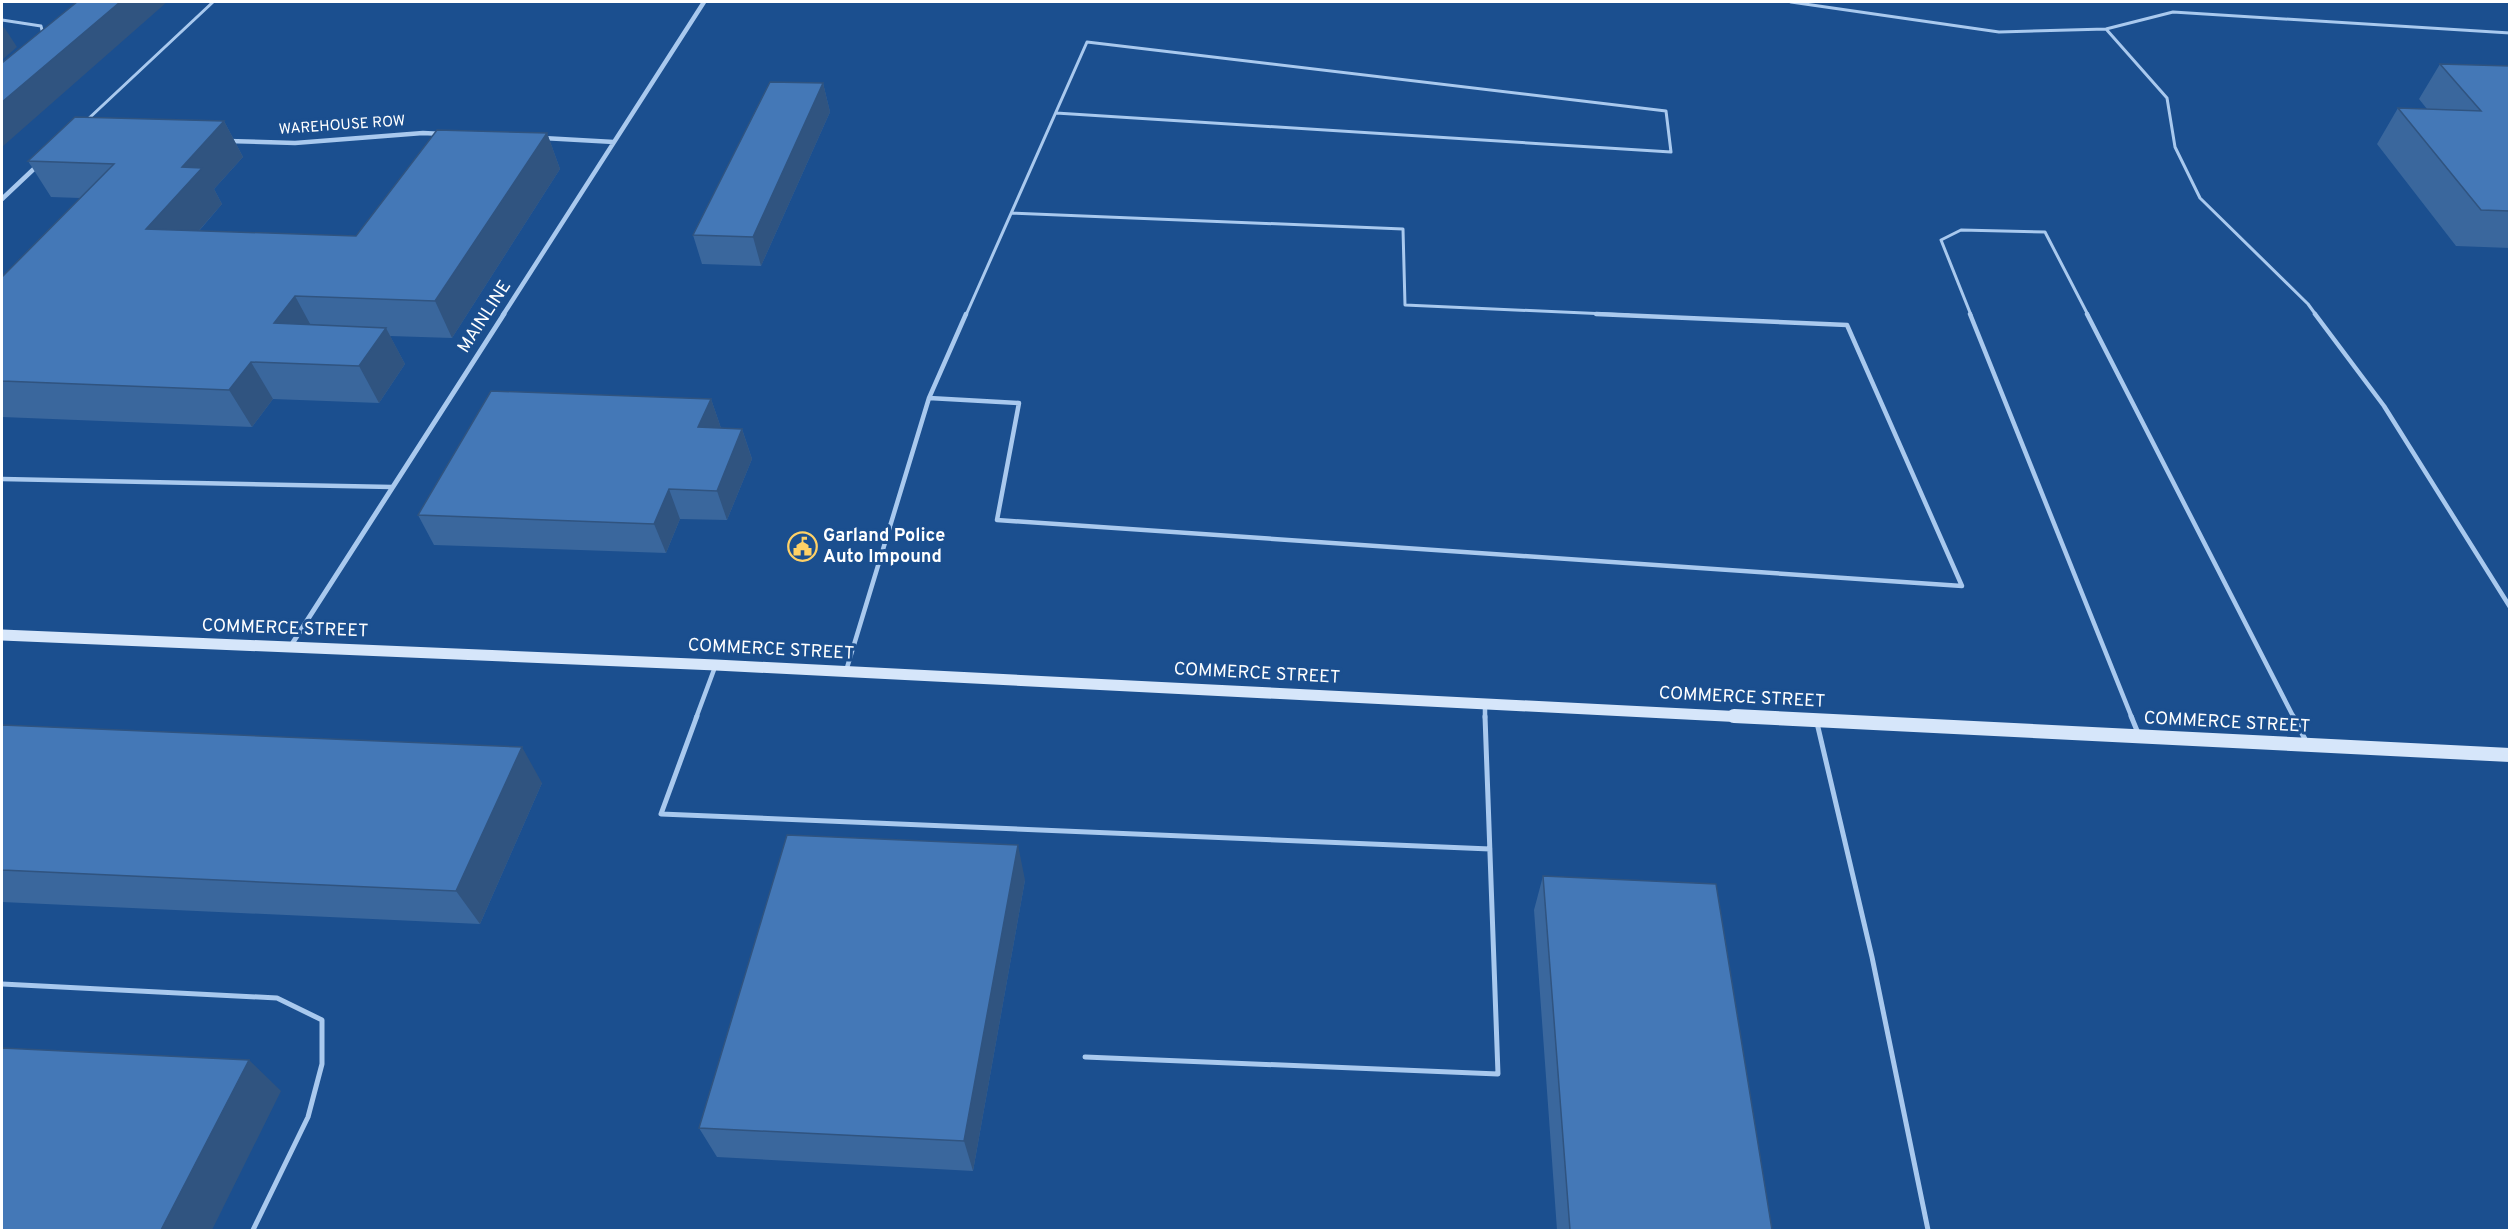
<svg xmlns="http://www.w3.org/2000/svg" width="2511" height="1232" viewBox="0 0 2511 1232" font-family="Overpass,sans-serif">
<rect width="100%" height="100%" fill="#1b4f8f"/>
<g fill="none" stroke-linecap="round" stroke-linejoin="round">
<!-- lane-far2 -->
<path stroke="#a9c9ee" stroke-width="3" d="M1791 2 1999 32 2106 29 2173 12 2510 33
M2 20 41 26 43 34
M2106 29 2167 98 2175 147 2200 198 2308 304 2316 315
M86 121 213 2
M1012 213 1403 229 1405 305 1629 315
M966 315 1087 42 1666 111 1671 152 1056 113
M1971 315 1941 240 1961 230 2045 232 2088 315"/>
<!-- lane-far1 -->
<path stroke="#a9c9ee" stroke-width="4.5" d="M1970 314 2132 718
M2087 314 2294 718
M2315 314 2384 406 2510 607
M929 398 1019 403 997 520 1962 586 1847 325 1596 314
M2 479 392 487
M846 671 929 398 966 314
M1485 704V718
M696 718 715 667"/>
<!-- lane -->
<path stroke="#a9c9ee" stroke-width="5" d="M697 716 661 814 1490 849
M2131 716 2138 733
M2293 716 2307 743
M1817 723 1872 957 1928 1230
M2 984 277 998 322 1020V1064L308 1117 253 1230
M1085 1057 1498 1074 1485 716"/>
<!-- street-far1 -->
<path stroke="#a9c9ee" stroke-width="4.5" d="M543 138 614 142
M228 141 295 143 423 133 443 134
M2 199 38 165
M503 315 704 2"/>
<!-- street -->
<path stroke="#a9c9ee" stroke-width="5" d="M290 647 504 314"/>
<!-- secondary-far1 -->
<path stroke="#d6e6fa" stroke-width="11" d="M2 635 716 665 1764 718"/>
<!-- secondary -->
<path stroke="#d6e6fa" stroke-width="14" d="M1734 716 2510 755"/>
</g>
<!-- wall -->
<path fill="#3a679d" d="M2440 64 2510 66V248L2456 246 2377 144 2398 108 2427 109 2419 99Z
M823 83 830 112 761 266 702 264 693 235Z
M224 121 243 157 214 189 222 204 199 231 356 236 547 133 560 169 452 338 390 336 405 364 379 403 273 399 252 427 2 417V277L80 198 51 197 28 161Z
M711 399 721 428 742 429 752 459 727 520 680 519 666 553 434 545 418 515Z
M2 725 542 783 480 924 2 902Z
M1543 876 1772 1230H1557L1534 910Z
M1025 880 973 1171 717 1157 699 1128Z"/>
<!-- shaded-wall -->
<path fill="#305480" d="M120 2H167L2 147V102Z
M4 27 17 47 2 60V29Z
M823 83 830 112 761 266 753 237Z
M224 121 243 157 214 189 222 204 169 265 146 229 182 167Z
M547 133 560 169 452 338 435 301Z
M295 296 315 333 274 323Z
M386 328 405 364 379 403 359 366Z
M251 362 273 399 252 427 229 390Z
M711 399 721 428 698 427Z
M742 429 752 459 727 520 717 491Z
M669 489 680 519 666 553 654 524Z
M522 747 542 783 480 924 456 891Z
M1018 845 1025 880 973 1171 964 1141Z
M249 1060 281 1091 212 1230H161Z"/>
<!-- building -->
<path fill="#4478b7" stroke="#305480" stroke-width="1.5" d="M77 2H120L2 102V63Z
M2440 64 2510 66V211L2481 210 2398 108 2481 111Z
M770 82 823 83 753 237 693 235Z
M75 117 224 121 182 167 202 168 146 229 356 236 437 130 547 133 435 301 295 296 274 323 386 328 359 366 251 362 229 390 2 381V277L114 164 28 161Z
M491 391 711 399 698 427 742 429 717 491 669 489 654 524 418 515Z
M2 725 522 747 456 891 2 870Z
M787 835 1018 845 964 1141 699 1128Z
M1543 876 1716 884 1772 1230H1570Z
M2 1048 249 1060 161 1230H2Z"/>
<!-- icons -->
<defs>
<symbol id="civic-ring" viewBox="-11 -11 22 22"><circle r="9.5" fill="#1b4f8f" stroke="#ffd166" stroke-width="1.5"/><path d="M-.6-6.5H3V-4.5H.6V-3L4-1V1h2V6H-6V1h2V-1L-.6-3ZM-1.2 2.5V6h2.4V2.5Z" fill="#ffd166"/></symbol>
</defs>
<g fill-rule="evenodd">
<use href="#civic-ring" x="786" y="530" width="33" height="33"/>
</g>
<g text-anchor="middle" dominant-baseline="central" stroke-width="6" stroke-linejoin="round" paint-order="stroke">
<!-- far-street labels -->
<g font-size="15" fill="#fff" stroke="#1b4f8f">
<text transform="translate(342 126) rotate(-4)">WAREHOUSE ROW</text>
</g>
<!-- street labels -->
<g font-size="18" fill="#fff" stroke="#1b4f8f">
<text transform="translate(485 317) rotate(-57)">MAINLINE</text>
<text transform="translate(285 629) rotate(2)">COMMERCE STREET</text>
<text transform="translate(771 650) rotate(3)">COMMERCE STREET</text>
<text transform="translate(1257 674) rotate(3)">COMMERCE STREET</text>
<text transform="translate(1742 698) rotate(3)">COMMERCE STREET</text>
<text transform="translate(2227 723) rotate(3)">COMMERCE STREET</text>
</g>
<!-- poi labels -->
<g font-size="18" font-weight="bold" fill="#fff" stroke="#1b4f8f" text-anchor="start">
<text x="823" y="536">Garland Police<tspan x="823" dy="21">Auto Impound</tspan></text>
</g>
</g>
<!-- border -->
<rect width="2511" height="1232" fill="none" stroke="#ffffff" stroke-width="6"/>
</svg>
